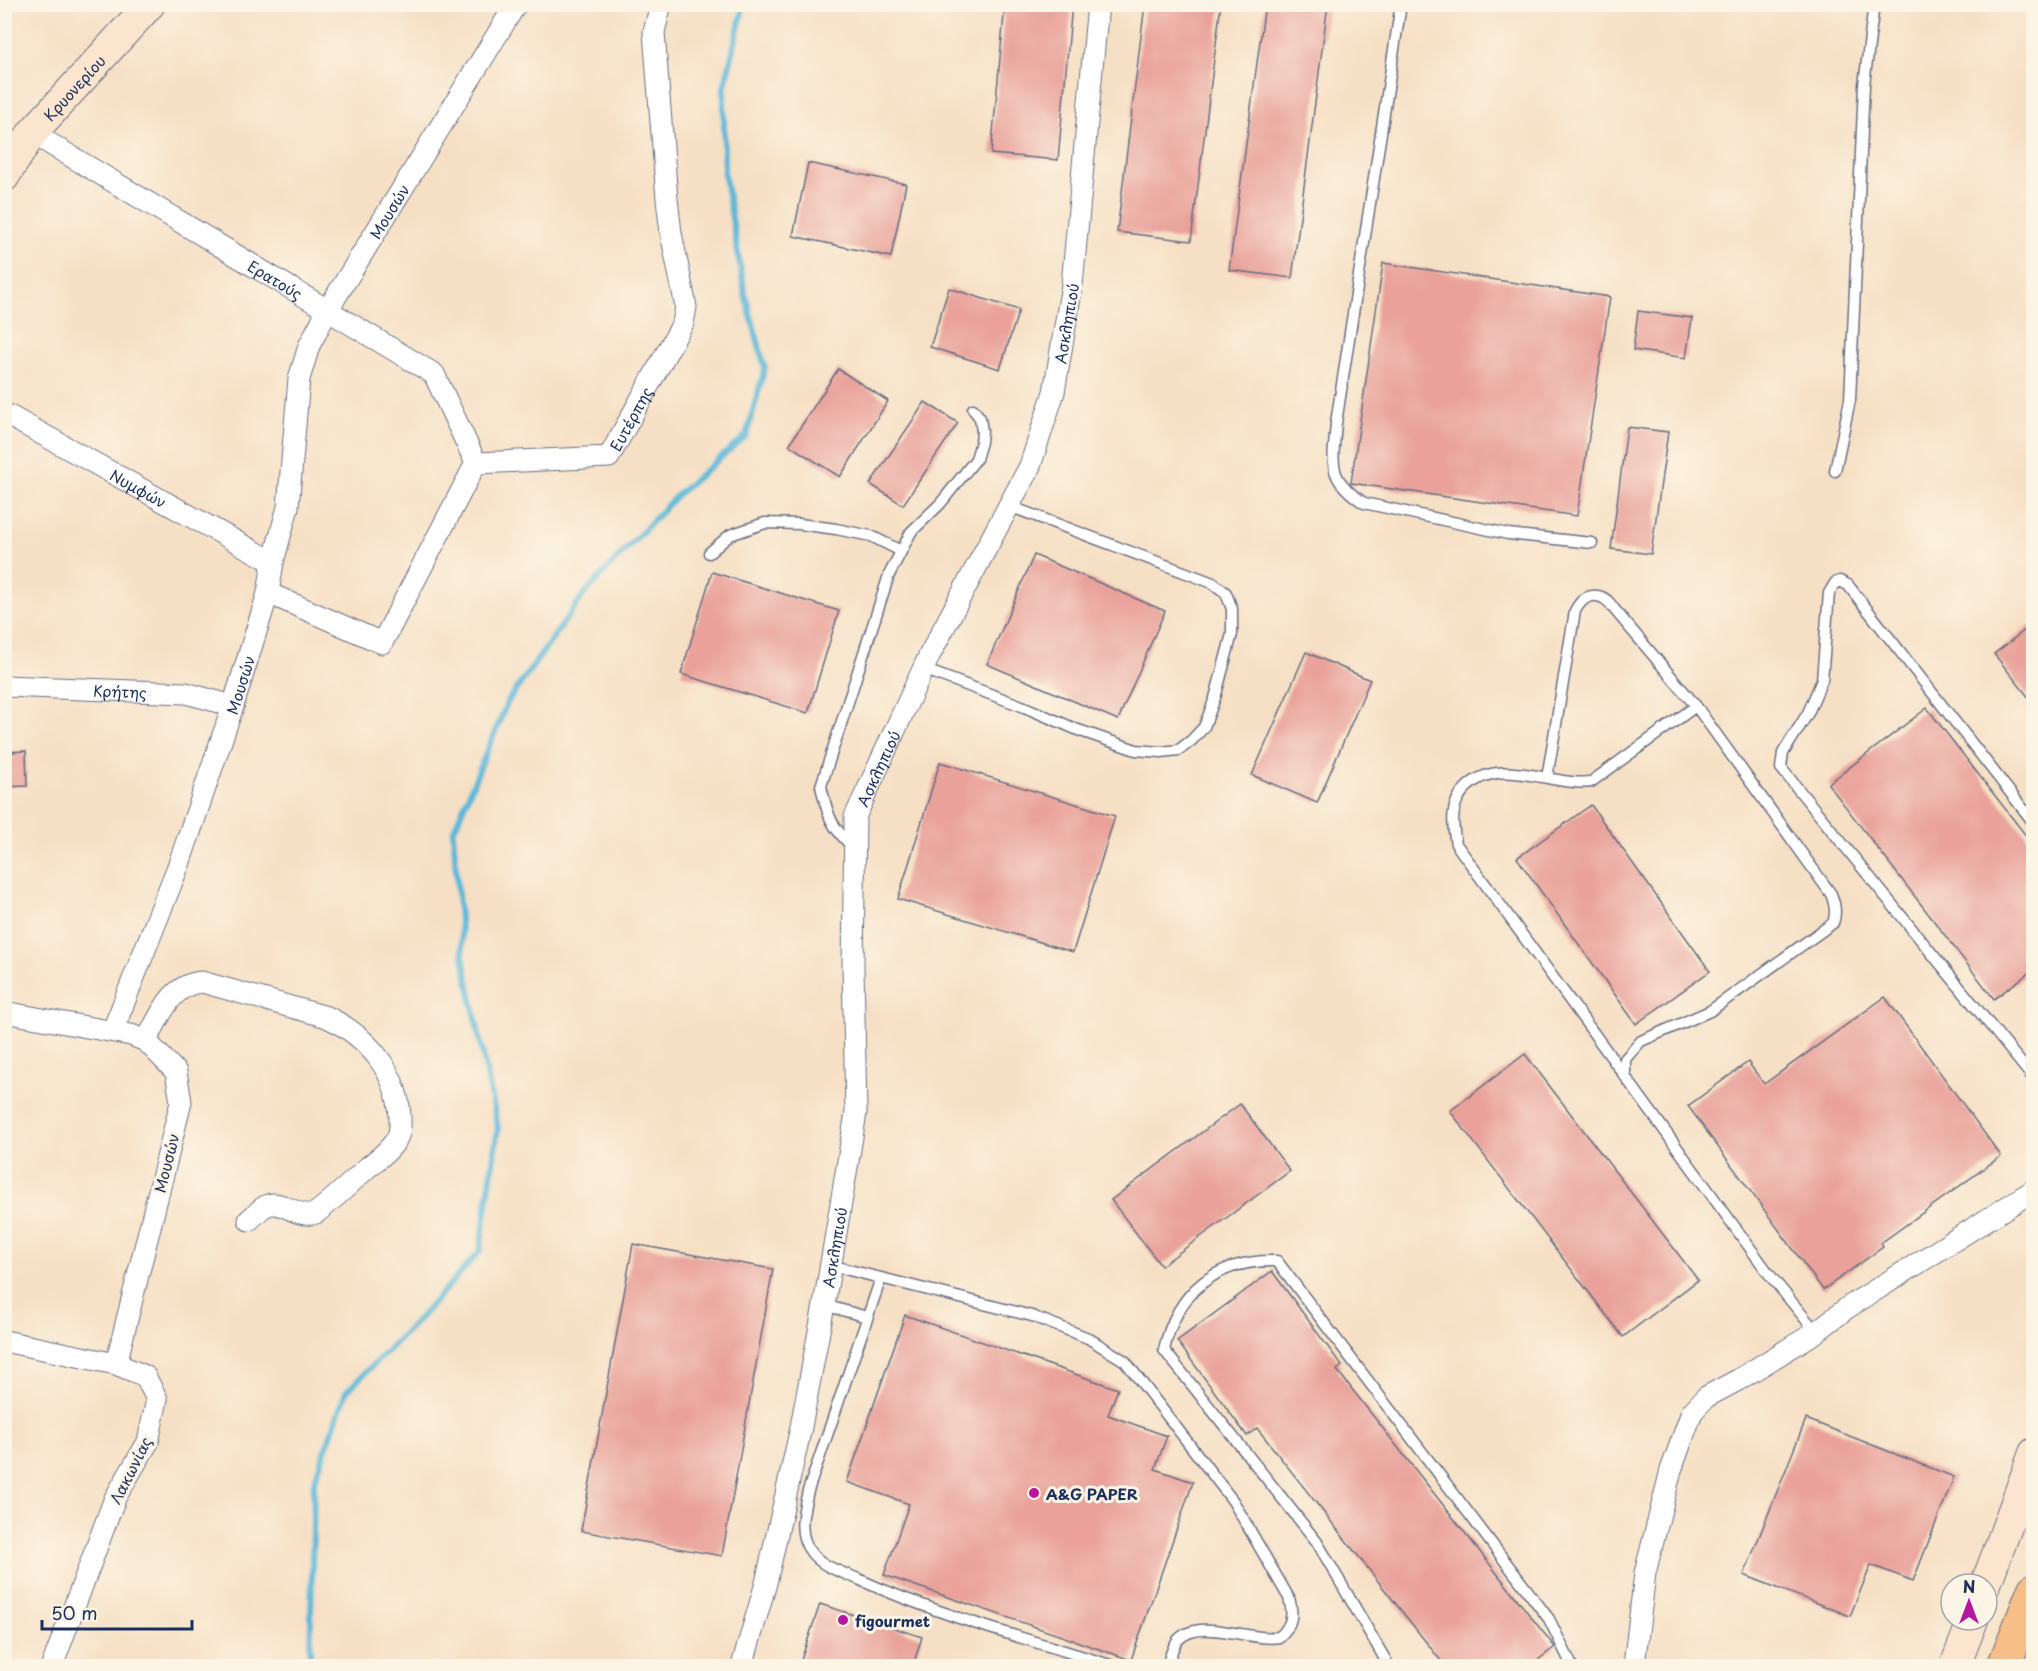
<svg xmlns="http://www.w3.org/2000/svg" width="2038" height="1671" viewBox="0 0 2038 1671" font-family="'Playpen Sans',sans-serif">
<rect width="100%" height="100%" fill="#fcf5e5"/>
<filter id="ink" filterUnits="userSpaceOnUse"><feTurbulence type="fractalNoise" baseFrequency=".0167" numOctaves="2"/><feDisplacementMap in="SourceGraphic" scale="12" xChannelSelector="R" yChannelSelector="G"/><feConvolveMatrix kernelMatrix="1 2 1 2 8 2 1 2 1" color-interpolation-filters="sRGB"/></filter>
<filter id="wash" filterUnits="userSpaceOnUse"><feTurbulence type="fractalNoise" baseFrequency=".008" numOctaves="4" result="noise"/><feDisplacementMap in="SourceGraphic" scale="24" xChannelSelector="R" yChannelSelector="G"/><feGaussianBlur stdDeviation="1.35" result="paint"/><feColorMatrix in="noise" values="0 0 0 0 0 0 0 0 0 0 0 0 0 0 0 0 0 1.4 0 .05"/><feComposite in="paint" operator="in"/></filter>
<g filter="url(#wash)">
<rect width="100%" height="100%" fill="#f6e0c5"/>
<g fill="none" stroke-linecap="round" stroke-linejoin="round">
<!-- stream -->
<path stroke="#5ab8d9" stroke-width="6" d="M310 1666 314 1482 346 1392 415 1323 480 1251 498 1128 463 957 453 832 508 701 585 593 677 495 746 436 765 368 745 294 724 172V89L744 4"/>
</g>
<g id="blocks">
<!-- building -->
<path fill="#e9a19a" d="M1005 4H1072L1058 160 991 154Z
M1145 4H1221L1191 241 1117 232Z
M1265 4H1328L1292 278 1229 270Z
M808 163 906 184 891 257 793 236Z
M1383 263 1610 297 1577 516 1351 483Z
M949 288 1019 310 1000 369 930 347Z
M1638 311 1692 318 1686 358 1633 350Z
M838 369 888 401 840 477 789 445Z
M925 402 958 423 903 505 870 484Z
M1627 427 1668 432 1651 554 1611 549Z
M1034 555 1165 611 1118 720 987 664Z
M712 572 839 611 808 713 681 674Z
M2034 623V704L1994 654Z
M1306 652 1370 680 1317 803 1252 775Z
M1927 708 2034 846V969L1994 999 1828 784Z
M26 751 27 786 4 787V752Z
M940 762 1115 816 1073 952 898 899Z
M1591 805 1710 971 1636 1024 1517 858Z
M1885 997 2001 1156 1881 1243 1883 1247 1823 1290 1688 1106 1748 1062 1764 1084Z
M1525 1054 1698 1280 1623 1337 1450 1111Z
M1240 1104 1290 1171 1161 1266 1111 1200Z
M633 1244 773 1269 722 1556 581 1531Z
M1272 1271 1342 1366 1337 1370 1554 1646 1555 1647 1530 1666H1445L1257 1428 1247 1436 1177 1341Z
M905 1315 1118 1389 1108 1415 1167 1436 1155 1469 1193 1482 1131 1660 884 1575 909 1504 847 1482Z
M1806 1419 1954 1477 1913 1581 1871 1565 1850 1616 1744 1575Z
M820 1604 922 1637 913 1666H799Z"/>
</g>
</g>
<g filter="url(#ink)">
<use href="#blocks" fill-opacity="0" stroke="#686d82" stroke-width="1.5"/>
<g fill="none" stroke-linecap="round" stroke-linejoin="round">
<defs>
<path id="lane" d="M1401 4 1336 423C1333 464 1326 478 1364 503L1508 534 1592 543
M1835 471 1850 400 1864 85 1874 4
M709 553 730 535 765 523 799 524 836 529 871 536 901 551
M923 669 1022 706 1078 730 1136 750 1161 752 1179 750 1192 740 1204 727 1215 698 1232 634V609L1226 593 1213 583 1009 506
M1696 706 1591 782C1552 787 1499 754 1466 788 1450 803 1452 824 1456 844L1769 1274 1816 1332
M1547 778 1575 611C1585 591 1603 591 1614 609L1696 706 1831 894C1835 904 1837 913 1833 923L1710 1011 1641 1041 1625 1059V1076
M2034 823 1848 585 1840 581 1835 583 1829 593 1822 680 1808 713 1783 753 1781 768 2034 1079
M854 848C831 827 828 817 821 786L889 575 911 532 940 504 976 459 981 442 982 431 980 418 973 409
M829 1265 1032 1316 1088 1338 1125 1361 1233 1501 1289 1598C1294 1614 1292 1626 1279 1637 1251 1642 1199 1616 1178 1640 1172 1647 1170 1658 1167 1666
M881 1278 808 1491C803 1512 797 1534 811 1552 822 1567 842 1572 858 1579 940 1616 1028 1639 1113 1666
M824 1305 867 1317
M1389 1666 1317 1542 1164 1350C1177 1291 1217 1259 1277 1261L1549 1619 1572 1666"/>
<g id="street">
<path id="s1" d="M32 133 434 374 476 463"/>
<path id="s2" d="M4 413 273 562"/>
<path id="s3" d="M476 463 609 457 683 323 686 307 671 233 667 199 654 32 661 4"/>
<path d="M268 593 382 643 476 463"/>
<path id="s4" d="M4 686 186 693 233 706"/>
<path d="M4 1012 131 1035 146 1041 176 1072 181 1102 116 1364"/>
<path id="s5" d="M113 1030 179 864 233 706 268 593 273 562 288 507 299 379 309 346 327 311 516 4"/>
<path d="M146 1041C160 1017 170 984 202 982L327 1017C367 1036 397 1071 400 1116 400 1124 401 1131 397 1138 391 1150 378 1159 368 1167 351 1183 334 1199 316 1213 296 1220 281 1196 264 1207 259 1210 254 1216 249 1220"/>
<path d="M4 1341 116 1364 145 1376 157 1399 148 1442 115 1498 52 1666"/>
<path id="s6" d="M742 1666 766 1583 800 1432 824 1305 856 1113 853 966 855 817 930 654 1030 466 1054 392 1072 285 1098 4"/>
<path d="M1634 1666 1645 1573 1671 1470 1692 1412 1706 1397 1738 1380 1816 1332 1847 1308 2034 1190"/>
</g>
<g id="secondary">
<path id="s7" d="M4 177 32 133 150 4"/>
<path d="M1986 1584 2034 1453"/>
<path d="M1955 1666 1973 1620"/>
</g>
<path id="highway" d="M2004 1666 2034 1590"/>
</defs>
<!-- lane casing -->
<use href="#lane" stroke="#686d82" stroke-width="13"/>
<!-- street casing -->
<use href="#street" stroke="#686d82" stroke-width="23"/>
<!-- secondary casing -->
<use href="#secondary" stroke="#686d82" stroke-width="32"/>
<!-- highway casing -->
<use href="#highway" stroke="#686d82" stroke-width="35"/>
<!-- lane -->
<use href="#lane" stroke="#fff" stroke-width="10"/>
<!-- street -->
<use href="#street" stroke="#fff" stroke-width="21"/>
<!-- secondary -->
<use href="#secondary" stroke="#fce5cf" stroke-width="30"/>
<!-- highway -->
<use href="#highway" stroke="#f7be88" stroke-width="33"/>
</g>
</g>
<!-- markers -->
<g fill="#b5179e" stroke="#fcf5e5" stroke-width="2">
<circle cx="1034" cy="1493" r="6"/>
<circle cx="843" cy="1620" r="6"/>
</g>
<g text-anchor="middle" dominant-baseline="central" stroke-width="6" stroke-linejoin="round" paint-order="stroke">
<!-- street labels -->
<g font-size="15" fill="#1b2f5e" stroke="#fcf5e5">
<text stroke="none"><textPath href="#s7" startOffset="114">Κρυονερίου</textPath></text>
<text stroke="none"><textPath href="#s5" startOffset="872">Μουσών</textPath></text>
<text stroke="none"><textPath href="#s1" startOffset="284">Ερατούς</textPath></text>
<text stroke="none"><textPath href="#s6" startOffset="1401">Ασκληπιού</textPath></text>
<text stroke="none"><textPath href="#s3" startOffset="177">Ευτέρπης</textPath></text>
<text stroke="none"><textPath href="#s2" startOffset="154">Νυμφών</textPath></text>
<text stroke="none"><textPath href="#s5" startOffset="368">Μουσών</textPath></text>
<text stroke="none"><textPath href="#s4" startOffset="116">Κρήτης</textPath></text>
<text stroke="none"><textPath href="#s6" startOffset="915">Ασκληπιού</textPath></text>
<text transform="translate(166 1163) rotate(-76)">Μουσών</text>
<text stroke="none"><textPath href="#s6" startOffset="429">Ασκληπιού</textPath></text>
<text transform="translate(130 1470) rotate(-63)">Λακωνίας</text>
</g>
<!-- poi labels -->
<g font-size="15" font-weight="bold" fill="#1b2f5e" stroke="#fcf5e5" text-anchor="start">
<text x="1046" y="1493">A&amp;G PAPER</text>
<text x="855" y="1620">figourmet</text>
</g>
</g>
<!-- margin -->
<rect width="2038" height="1671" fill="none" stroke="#fcf5e5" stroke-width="24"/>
<!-- north arrow -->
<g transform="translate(1969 1602)"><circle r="28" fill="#fcf5e5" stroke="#a2a6af" stroke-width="1.5"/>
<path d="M0-4.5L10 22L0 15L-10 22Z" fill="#b5179e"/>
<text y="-9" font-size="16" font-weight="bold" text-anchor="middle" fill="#1b2f5e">N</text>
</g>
<!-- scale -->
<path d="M42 1620v9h150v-9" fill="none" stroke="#1b2f5e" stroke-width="3"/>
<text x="51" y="1620" font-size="18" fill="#1b2f5e" stroke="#fcf5e5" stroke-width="4.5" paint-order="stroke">50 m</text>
</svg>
